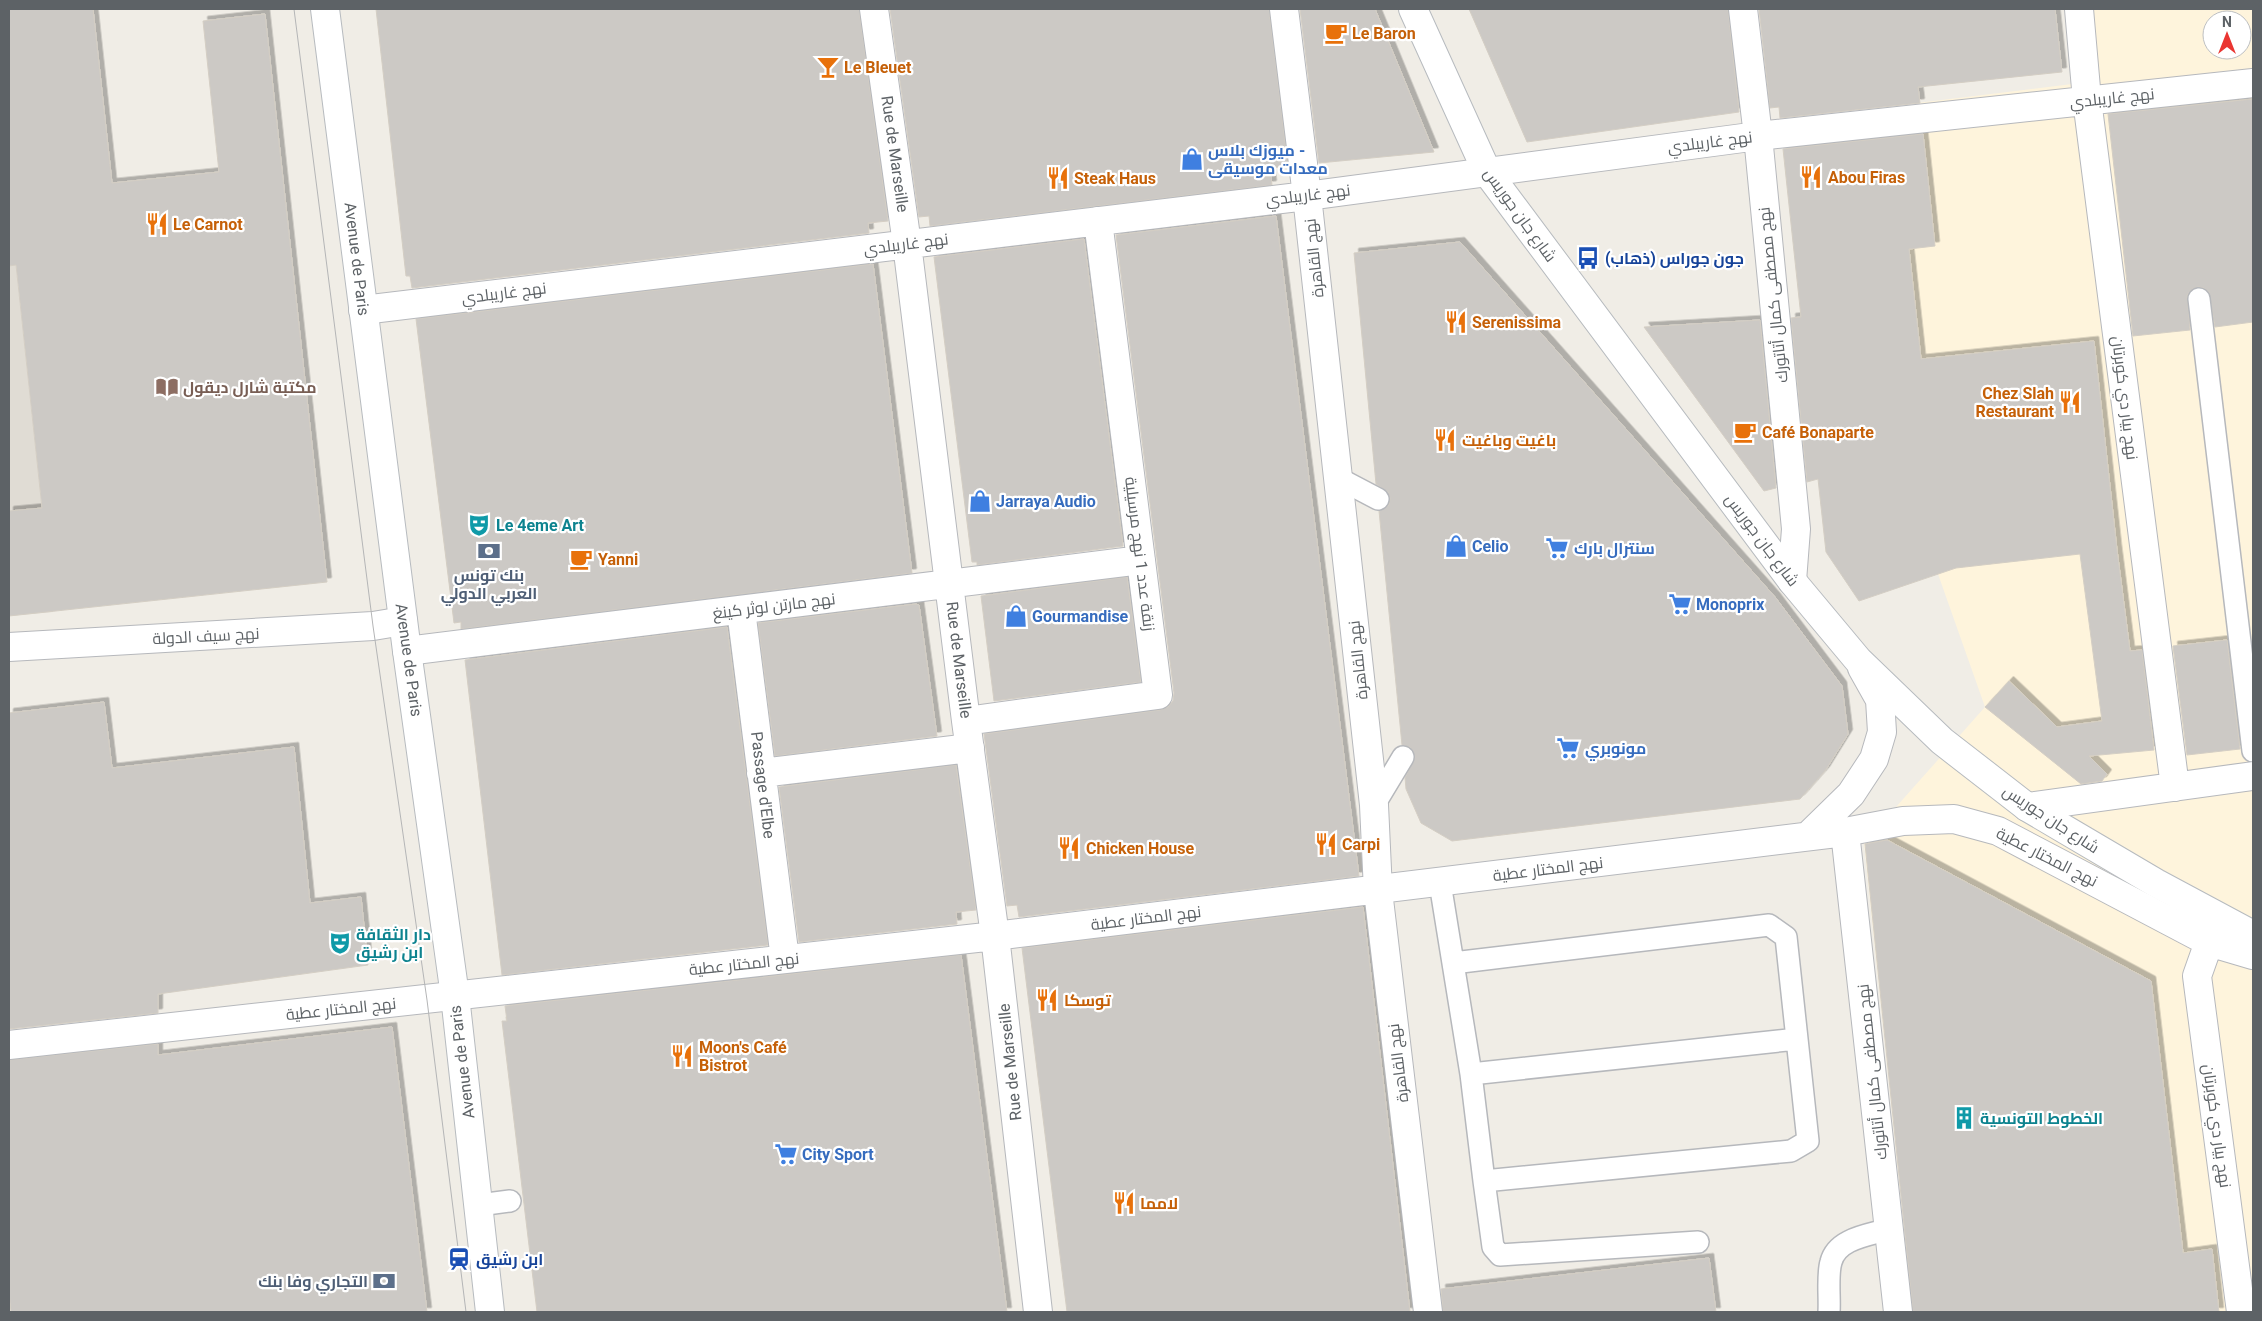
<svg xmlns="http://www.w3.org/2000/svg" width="2262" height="1321" viewBox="0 0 2262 1321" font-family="Roboto,Cairo,sans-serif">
<defs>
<filter id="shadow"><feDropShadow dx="4.5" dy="-4.5" stdDeviation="0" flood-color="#0004"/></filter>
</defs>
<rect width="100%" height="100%" fill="#f0ede6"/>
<!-- commercial -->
<path fill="#fef4dc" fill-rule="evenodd" d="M2065 9H2253V1312H1913L1864 843 1985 707 1938 574 1909 249 1935 246 1924 138 1917 103 2072 84ZM2212 20H2242V50H2212Z"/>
<!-- education -->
<path fill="#e0dcd4" d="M9 202 53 612 9 616Z"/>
<!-- building -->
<path fill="#ccc9c5" stroke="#d4cec4" filter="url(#shadow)" d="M9 9H93L112 183 219 172 203 21 265 14 327 582 9 616V511L42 508 16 265 9 266Z
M376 9H859L888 221 868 223 869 233 412 288 410 276H406Z
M890 9H1269L1288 166 1270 168 1272 185 930 226 929 216 919 217Z
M1300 9H1375L1434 152 1319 163Z
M1469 9H1728L1739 112 1527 142Z
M1759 9H2055L2062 72 1918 87 1920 103 1780 118 1779 107 1770 108Z
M2253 99V322L2215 327 2209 292 2204 288 2198 287 2192 289 2187 295 2190 330 2133 336 2108 114Z
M1923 134 1935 246 1909 249 1921 359 2094 341 2117 550 2130 651 2142 650 2154 750 2089 756 2107 774 2102 781 2081 784 1985 707 2009 681 2057 727 2102 721 2080 554 1956 568 1859 601 1826 552 1818 479 1807 482 1791 318 1801 317 1783 149Z
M1276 216 1359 876 1019 917 1017 905 1007 906 984 734 1160 710 1168 707 1173 701 1174 693 1116 235Z
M1084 239 1123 546 977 565V562H972L934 257Z
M1460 242 1775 597 1842 686 1848 734 1825 771 1800 799 1452 841 1421 823 1406 789 1405 778 1415 757 1410 747 1402 745 1379 511 1389 505 1390 498 1388 492 1376 484 1354 253Z
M873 264 912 573 461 629V622L454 623 416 319Z
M1760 320 1776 488 1764 491 1644 327Z
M1127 577 1141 682 994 701 981 596Z
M916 604 919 605 937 736 775 756 758 623Z
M727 627 768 945 502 975 465 660Z
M2227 640 2240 749 2187 755 2173 646Z
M104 702 112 768 294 747 310 903 361 897 368 965 158 994V1013L9 1029V713Z
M956 765 976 910 956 912 957 924 799 942 779 787Z
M1887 840 2151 981 2183 1253 2212 1249 2219 1312H1913L1865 844Z
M1363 907 1410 1312H1067L1022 948Z
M961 955 1007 1312H537L502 1021H507L505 1006Z
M392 1027 427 1312H11L9 1293V1060L158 1044V1055Z
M1709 1258 1716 1312H1443L1441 1289Z"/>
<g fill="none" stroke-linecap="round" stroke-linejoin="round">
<defs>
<path id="lane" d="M2199 299 2253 751
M1338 478 1378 499
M1374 805 1403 757
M1440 883 1471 1074 1484 1181 1791 1151 1808 1141 1786 937 1769 925 1453 963
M1471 1074 1797 1039
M1484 1181 1493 1247 1500 1255 1698 1242
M479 1205 510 1201
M1829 1312C1830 1298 1827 1275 1831 1262 1837 1238 1870 1235 1889 1229"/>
<path id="street" d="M874 9 907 244 966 721 995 936 1038 1312
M1284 9 1307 196 1374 805 1378 891 1428 1312
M1743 9 1758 136 1796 529 1792 581
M2079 9 2087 100 2175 787
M363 310 1307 196 1758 136 2253 83
M741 610 785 959
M9 647 373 626 403 621
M407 651 1141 560
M966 721 1158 695 1098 221
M761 773 970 748
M2027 807 2253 776
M1845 832 1898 1312
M1808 836 1851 794 1874 759 1882 732 1880 700 1862 668
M2209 942 2197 976 2241 1312
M9 1045 995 936 1845 832 1903 821 1954 819 1998 831 2209 942 2253 955"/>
<path id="secondary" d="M325 9 407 651 455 996 490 1312
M1413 9 1487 172 1792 581 1858 660 1942 741 2027 807 2156 883 2253 935"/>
</defs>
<!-- lane casing -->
<use href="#lane" stroke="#b6b8bc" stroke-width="24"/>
<!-- street casing -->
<use href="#street" stroke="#b6b8bc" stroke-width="30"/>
<!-- secondary casing -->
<use href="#secondary" stroke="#b7bbbf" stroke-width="30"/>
<!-- lane -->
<use href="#lane" stroke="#fff" stroke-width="21"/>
<!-- street -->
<use href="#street" stroke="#fff" stroke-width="28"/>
<!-- secondary -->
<use href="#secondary" stroke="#fff" stroke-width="28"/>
<!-- tram -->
<path stroke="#b4b5b6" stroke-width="1" d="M294 9 373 626 427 1000 466 1312"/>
</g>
<!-- icons -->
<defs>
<symbol id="cafe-bare" viewBox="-9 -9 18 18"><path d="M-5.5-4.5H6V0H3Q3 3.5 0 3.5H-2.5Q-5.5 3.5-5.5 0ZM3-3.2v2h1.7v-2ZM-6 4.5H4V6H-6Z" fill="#e8710a" stroke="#fff" stroke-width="2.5" paint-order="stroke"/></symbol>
<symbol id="bar-bare" viewBox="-9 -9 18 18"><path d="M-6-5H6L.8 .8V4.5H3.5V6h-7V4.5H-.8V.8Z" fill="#e8710a" stroke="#fff" stroke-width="2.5" paint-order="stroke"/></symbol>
<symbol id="shop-bare" viewBox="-9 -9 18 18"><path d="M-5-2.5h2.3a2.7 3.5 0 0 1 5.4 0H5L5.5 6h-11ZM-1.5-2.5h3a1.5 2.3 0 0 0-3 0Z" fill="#3f7fe0" stroke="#fff" stroke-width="2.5" paint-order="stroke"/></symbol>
<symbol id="restaurant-bare" viewBox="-9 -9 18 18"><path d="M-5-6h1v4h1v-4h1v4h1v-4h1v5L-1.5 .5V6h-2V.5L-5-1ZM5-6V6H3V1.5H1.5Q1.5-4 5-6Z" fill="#e8710a" stroke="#fff" stroke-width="2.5" paint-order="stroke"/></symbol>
<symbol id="bus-bare" viewBox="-9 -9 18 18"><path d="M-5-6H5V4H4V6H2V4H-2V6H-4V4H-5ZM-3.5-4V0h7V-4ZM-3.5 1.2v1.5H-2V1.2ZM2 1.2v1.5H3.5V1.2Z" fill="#1a4fb4" stroke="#fff" stroke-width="2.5" paint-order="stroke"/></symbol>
<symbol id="library-bare" viewBox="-9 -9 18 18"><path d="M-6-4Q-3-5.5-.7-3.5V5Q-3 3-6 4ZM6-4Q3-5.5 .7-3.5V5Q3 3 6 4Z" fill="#8d6e63" stroke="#fff" stroke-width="2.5" paint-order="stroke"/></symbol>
<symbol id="theatre-bare" viewBox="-9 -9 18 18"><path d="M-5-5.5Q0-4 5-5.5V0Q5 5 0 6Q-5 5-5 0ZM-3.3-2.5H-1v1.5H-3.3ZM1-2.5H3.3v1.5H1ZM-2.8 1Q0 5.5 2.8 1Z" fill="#0f9aa8" stroke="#fff" stroke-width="2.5" paint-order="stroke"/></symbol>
<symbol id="supermarket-bare" viewBox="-9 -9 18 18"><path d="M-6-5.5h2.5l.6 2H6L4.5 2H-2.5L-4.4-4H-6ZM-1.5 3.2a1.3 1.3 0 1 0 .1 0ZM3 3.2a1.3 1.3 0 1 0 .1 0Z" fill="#3f7fe0" stroke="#fff" stroke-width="2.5" paint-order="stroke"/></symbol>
<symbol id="bank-bare" viewBox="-9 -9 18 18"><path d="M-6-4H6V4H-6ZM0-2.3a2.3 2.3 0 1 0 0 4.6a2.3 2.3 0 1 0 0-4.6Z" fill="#5c6f8a" stroke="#fff" stroke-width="2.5" paint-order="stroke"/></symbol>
<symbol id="building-bare" viewBox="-9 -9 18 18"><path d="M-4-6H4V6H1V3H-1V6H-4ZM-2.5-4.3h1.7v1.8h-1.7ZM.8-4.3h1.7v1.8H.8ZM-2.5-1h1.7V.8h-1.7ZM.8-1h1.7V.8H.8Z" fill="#0f9aa8" stroke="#fff" stroke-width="2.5" paint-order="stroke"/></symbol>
<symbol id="station-bare" viewBox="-9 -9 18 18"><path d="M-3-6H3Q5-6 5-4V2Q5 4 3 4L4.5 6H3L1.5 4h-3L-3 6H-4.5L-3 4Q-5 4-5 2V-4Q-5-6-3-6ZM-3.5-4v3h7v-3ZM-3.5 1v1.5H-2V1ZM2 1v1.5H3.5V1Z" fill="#1a4fb4" stroke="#fff" stroke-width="2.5" paint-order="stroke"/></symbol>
</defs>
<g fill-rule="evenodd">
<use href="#cafe-bare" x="1320" y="17" width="32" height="32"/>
<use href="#bar-bare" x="812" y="51" width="32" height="32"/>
<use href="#shop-bare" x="1176" y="143" width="32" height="32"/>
<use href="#restaurant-bare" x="1795" y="161" width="32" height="32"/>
<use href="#restaurant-bare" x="1042" y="162" width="32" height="32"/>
<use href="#restaurant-bare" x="141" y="208" width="32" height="32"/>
<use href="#bus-bare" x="1572" y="242" width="32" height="32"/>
<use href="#restaurant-bare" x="1440" y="306" width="32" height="32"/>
<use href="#library-bare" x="151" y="371" width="32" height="32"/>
<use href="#restaurant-bare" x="2054" y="386" width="32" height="32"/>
<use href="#cafe-bare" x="1729" y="416" width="32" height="32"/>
<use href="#restaurant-bare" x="1429" y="424" width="32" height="32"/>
<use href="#shop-bare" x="964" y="485" width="32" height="32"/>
<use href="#theatre-bare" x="463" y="509" width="32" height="32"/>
<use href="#shop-bare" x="1440" y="530" width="32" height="32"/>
<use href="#supermarket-bare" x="1541" y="532" width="32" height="32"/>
<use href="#bank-bare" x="473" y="535" width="32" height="32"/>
<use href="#cafe-bare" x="565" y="543" width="32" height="32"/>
<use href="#supermarket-bare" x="1664" y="588" width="32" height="32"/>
<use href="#shop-bare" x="1000" y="600" width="32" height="32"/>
<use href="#supermarket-bare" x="1552" y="732" width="32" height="32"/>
<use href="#restaurant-bare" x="1310" y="828" width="32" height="32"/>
<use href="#restaurant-bare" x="1053" y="832" width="32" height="32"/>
<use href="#theatre-bare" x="324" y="927" width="32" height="32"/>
<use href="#restaurant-bare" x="1031" y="984" width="32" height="32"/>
<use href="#restaurant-bare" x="666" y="1040" width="32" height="32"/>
<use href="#building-bare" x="1948" y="1102" width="32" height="32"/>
<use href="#supermarket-bare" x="770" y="1138" width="32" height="32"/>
<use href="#restaurant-bare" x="1108" y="1187" width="32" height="32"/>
<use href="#station-bare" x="443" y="1243" width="32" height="32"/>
<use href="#bank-bare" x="368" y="1265" width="32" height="32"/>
</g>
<g text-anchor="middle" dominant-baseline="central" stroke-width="4.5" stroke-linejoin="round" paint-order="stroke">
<!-- food labels -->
<g font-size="16" font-weight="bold" fill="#c56008" stroke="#fff" text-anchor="start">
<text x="1352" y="33">Le Baron</text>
<text x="844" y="67">Le Bleuet</text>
<text x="1828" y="177">Abou Firas</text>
<text x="1074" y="178">Steak Haus</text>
<text x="173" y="224">Le Carnot</text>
<text x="1472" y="322">Serenissima</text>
<text x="2054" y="393" text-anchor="end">Chez Slah<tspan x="2054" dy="18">Restaurant</tspan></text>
<text x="1762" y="432">Café Bonaparte</text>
<text x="1462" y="440">باغيت وباغيت</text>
<text x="598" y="559">Yanni</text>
<text x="1342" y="844">Carpi</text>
<text x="1086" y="848">Chicken House</text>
<text x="1064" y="1000">توسكا</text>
<text x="699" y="1047">Moon's Café<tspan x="699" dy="18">Bistrot</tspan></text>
<text x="1140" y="1203">لامما</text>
</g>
<!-- street labels -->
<g font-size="16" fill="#5d6266" stroke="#fff">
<text transform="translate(2112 98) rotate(-6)">نهج غاريبلدي</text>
<text transform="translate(1710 142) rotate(-7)">نهج غاريبلدي</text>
<text transform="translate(895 154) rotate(82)">Rue de Marseille</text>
<text transform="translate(1308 195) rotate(-7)">نهج غاريبلدي</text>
<text transform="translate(1520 215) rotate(54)">شارع جان جوريس</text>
<text transform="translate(906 244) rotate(-7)">نهج غاريبلدي</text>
<text transform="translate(1314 258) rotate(-96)">نهج القاهرة</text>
<text transform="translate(357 259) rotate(83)">Avenue de Paris</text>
<text transform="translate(504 293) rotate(-7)">نهج غاريبلدي</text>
<text transform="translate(1773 295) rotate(-96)">نهج مصطفى كمال أتاتورك</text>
<text transform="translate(2125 398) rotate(83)">نهج بيار دي كوبرتان</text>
<text transform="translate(1762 540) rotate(53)">شارع جان جوريس</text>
<text transform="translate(1140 554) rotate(83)">زنقة عدد 1 نهج مرسيلية</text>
<text transform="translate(774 606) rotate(-7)">نهج مارتن لوثر كينغ</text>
<text transform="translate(206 636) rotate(-3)">نهج سيف الدولة</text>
<text transform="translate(409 660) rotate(82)">Avenue de Paris</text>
<text transform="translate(959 660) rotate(83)">Rue de Marseille</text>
<text transform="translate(1358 660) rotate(-96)">نهج القاهرة</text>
<text transform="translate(763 785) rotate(83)">Passage d'Elbe</text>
<text transform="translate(2051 819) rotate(33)">شارع جان جوريس</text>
<text transform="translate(2047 857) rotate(27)">نهج المختار عطية</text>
<text transform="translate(1548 869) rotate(-7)">نهج المختار عطية</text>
<text transform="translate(1146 918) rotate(-7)">نهج المختار عطية</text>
<text transform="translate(744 964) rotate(-6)">نهج المختار عطية</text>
<text transform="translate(341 1009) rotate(-6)">نهج المختار عطية</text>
<text transform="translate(462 1062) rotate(-97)">Avenue de Paris</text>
<text transform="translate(1010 1062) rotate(-96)">Rue de Marseille</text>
<text transform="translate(1398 1063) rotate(-97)">نهج القاهرة</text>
<text transform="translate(1872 1072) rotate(-96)">نهج مصطفى كمال أتاتورك</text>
<text transform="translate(2217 1126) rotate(82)">نهج بيار دي كوبرتان</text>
</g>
<!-- shop labels -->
<g font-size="16" font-weight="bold" fill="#366cbe" stroke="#fff" text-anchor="start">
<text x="1208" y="150">ميوزك بلاس -<tspan x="1208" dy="18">معدات موسيقى</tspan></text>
<text x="996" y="501">Jarraya Audio</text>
<text x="1472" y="546">Celio</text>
<text x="1574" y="548">سنترال بارك</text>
<text x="1696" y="604">Monoprix</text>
<text x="1032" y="616">Gourmandise</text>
<text x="1585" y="748">مونوبري</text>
<text x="802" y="1154">City Sport</text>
</g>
<!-- transit labels -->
<g font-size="16" font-weight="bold" fill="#164399" stroke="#fff" text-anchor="start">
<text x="1605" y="258">جون جوراس (ذهاب)</text>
<text x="476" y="1259">ابن رشيق</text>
</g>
<!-- education labels -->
<g font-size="16" font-weight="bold" fill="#785e54" stroke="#fff" text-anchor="start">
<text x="183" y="387">مكتبة شارل ديقول</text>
</g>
<!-- culture labels -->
<g font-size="16" font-weight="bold" fill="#0d838f" stroke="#fff" text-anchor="start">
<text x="496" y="525">Le 4eme Art</text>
<text x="356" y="934">دار الثقافة<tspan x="356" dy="18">ابن رشيق</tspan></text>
<text x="1980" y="1118">الخطوط التونسية</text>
</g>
<!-- service labels -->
<g font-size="16" font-weight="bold" fill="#4e5e75" stroke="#fff">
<text x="489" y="575">بنك تونس<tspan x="489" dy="18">العربي الدولي</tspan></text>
<text x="368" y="1281" text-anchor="end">التجاري وفا بنك</text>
</g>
</g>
<!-- border -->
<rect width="2262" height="1321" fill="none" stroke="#5d6266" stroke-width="20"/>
<!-- north arrow -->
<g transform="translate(2227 35)"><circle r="24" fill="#ffffff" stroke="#bec0c2"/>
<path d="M0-4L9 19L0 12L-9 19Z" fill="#ea3531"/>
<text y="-8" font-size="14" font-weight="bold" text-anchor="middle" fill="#5d6266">N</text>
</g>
</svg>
